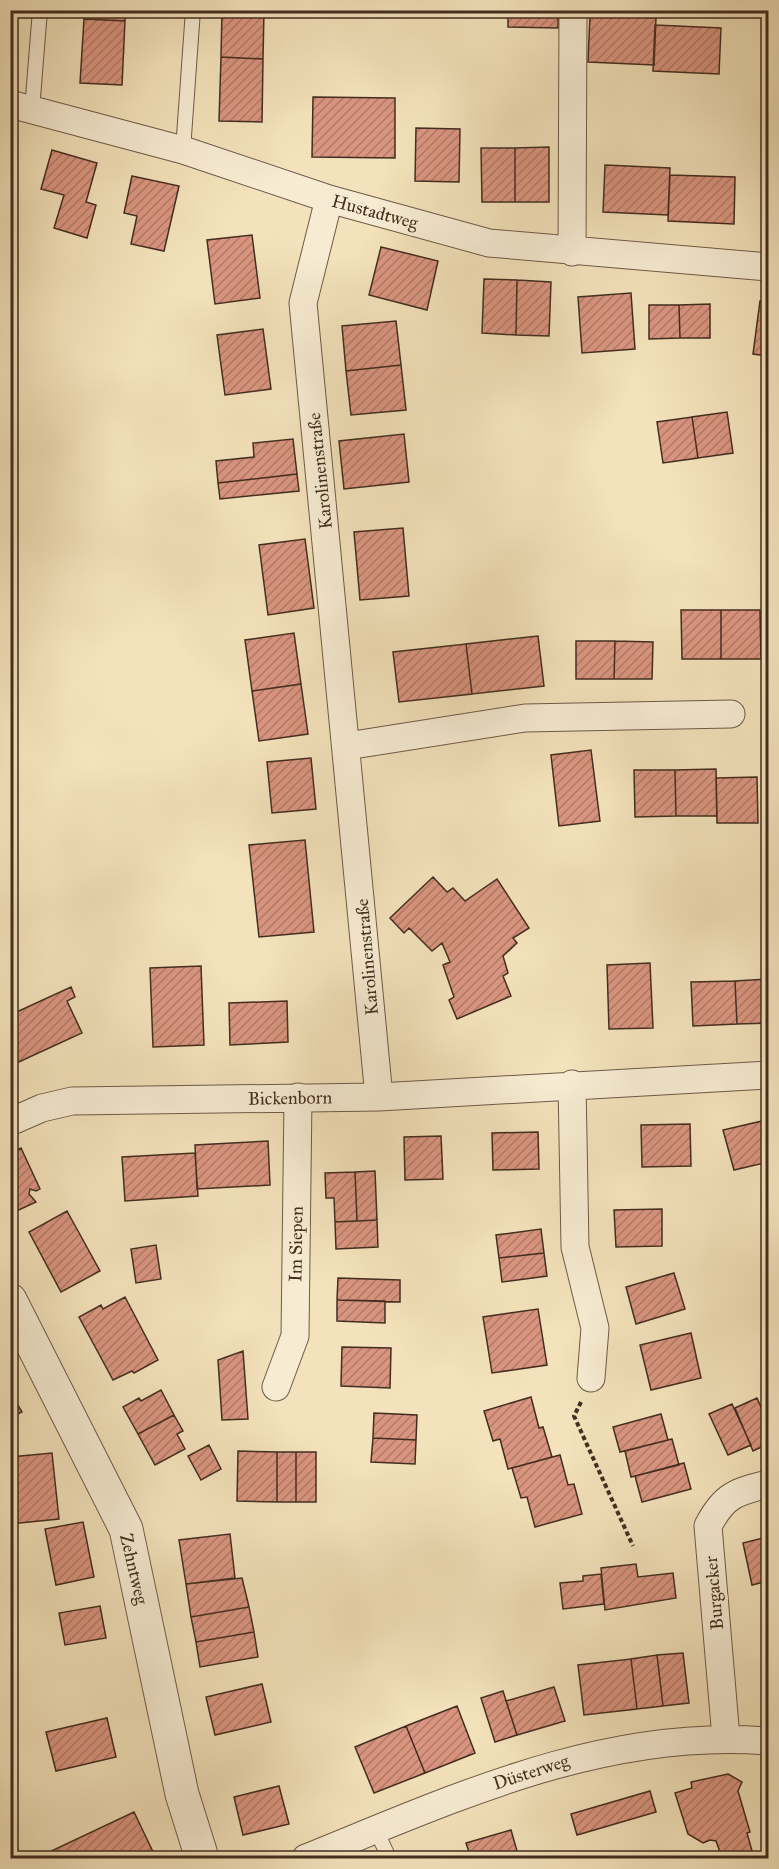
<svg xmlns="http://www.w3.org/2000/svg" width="779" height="1869" viewBox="0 0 779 1869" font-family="'IM FELL Great Primer',serif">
<defs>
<pattern id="building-hatch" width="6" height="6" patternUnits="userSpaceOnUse" patternTransform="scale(1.5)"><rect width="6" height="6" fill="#da9580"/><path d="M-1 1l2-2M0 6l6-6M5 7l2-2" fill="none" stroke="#b27a68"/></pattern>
</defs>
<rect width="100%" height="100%" fill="#f3e2bb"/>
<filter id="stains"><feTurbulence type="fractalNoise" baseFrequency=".00333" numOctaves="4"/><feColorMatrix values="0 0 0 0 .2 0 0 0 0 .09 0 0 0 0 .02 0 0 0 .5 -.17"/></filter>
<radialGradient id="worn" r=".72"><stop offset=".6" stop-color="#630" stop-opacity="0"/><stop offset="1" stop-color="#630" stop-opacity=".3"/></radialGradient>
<!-- building -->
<path fill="url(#building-hatch)" stroke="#432d1f" stroke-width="1.5" d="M84 10H125V21L84 19Z
M222 10H264L263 59 221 57Z
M508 10H558V28L508 27Z
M590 15 656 18 654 65 588 62Z
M84 19 125 21 122 85 80 83Z
M655 25 721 28 719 74 653 71Z
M221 57 263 59 262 122 219 121Z
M313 97 395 98V158L312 157Z
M416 128 460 129 459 182 415 181Z
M549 147V202H515V148Z
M481 148H515V202H482Z
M52 150 97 163 86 202 96 205 87 238 54 228 64 195 41 189Z
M605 165 670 168 668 215 603 212Z
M670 175 735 177 734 224 668 221Z
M132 176 179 186 164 251 131 244 137 216 124 213Z
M252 235 260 298 215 304 207 240Z
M381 247 438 261 427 310 369 295Z
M484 279 517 280 516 335 482 333Z
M517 280 551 282 549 336 516 335Z
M631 293 635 349 582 353 578 297Z
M760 301 768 302V356L753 354Z
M710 304V338H680L679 305Z
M649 305H679L680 338 649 339Z
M396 321 401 365 346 371 342 326Z
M263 329 271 389 225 395 217 335Z
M401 365 406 410 351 415 346 371Z
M727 412 733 453 698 458 692 417Z
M692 417 698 458 663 463 657 422Z
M404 434 409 482 344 489 339 441Z
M293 439 297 474 218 483 216 461 254 457 253 443Z
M297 474 299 491 220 499 218 483Z
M403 528 409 596 360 600 354 532Z
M305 539 314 608 268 615 259 545Z
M681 610H721V659H682Z
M721 610H760L761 659H721Z
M294 633 301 684 252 691 245 640Z
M538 636 544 686 472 694 466 644Z
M576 641H615L614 679H576Z
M615 641 653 642 652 679H614Z
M466 644 472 694 399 702 393 652Z
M301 684 308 734 259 741 252 691Z
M591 750 600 821 559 826 551 755Z
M311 758 316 809 272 813 267 762Z
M716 769 717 816H676L675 770Z
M634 770H675L676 816 635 817Z
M757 777 758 823H717L716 778Z
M305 840 314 932 259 937 249 845Z
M433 877 447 892 453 888 465 901 497 879 529 928 513 938 517 943 503 956 508 973 503 976 511 996 457 1019 449 1000 454 997 443 965 450 962 442 943 432 951 409 928 404 933 390 918Z
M650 963 653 1028 609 1029 607 965Z
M201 966 204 1045 153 1047 150 968Z
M768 979V1023L737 1024 735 981Z
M735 981 737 1024 693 1026 691 982Z
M71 987 75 997 67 1001 82 1033 10 1066V1015Z
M287 1001 288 1042 230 1045 229 1003Z
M762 1121 768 1162 734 1170 723 1130Z
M690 1124 691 1166 642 1167 641 1125Z
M538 1132 539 1169 493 1170 492 1133Z
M441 1136 443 1179 405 1180 404 1137Z
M268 1141 270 1185 197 1189 195 1145Z
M21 1148 40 1189 36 1191 30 1189 29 1194 36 1202 10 1214V1153Z
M195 1153 198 1196 125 1201 122 1157Z
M375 1171 377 1220 357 1221 355 1172Z
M355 1172 357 1221 335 1222 334 1198H326L325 1173Z
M662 1209V1246L616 1247 614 1210Z
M67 1211 100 1271 61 1292 29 1232Z
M377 1220 378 1247 336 1249 335 1222Z
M541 1229 544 1253 499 1258 496 1235Z
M156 1245 161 1279 136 1283 131 1249Z
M544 1253 547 1276 502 1282 499 1258Z
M674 1273 685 1309 636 1324 626 1287Z
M338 1278 400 1280V1302L337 1300Z
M125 1297 158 1360 134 1373 132 1371 113 1380 79 1317 101 1305 103 1309Z
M337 1300 385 1301V1323L337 1321Z
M538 1309 547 1365 492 1373 483 1317Z
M691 1333 701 1378 651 1390 640 1345Z
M342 1347 391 1348 390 1388 341 1386Z
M243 1351 248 1419 222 1420 218 1360Z
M161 1390 174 1415 138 1434 123 1407 139 1398 141 1401Z
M10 1392 22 1412 10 1418Z
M531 1397 539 1428 543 1427 552 1457 508 1469 500 1439 493 1441 484 1411Z
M757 1398 768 1423V1444L753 1451 735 1408Z
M732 1404 751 1445 728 1455 709 1414Z
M374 1413 417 1415 416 1440 373 1438Z
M661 1414 668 1440 620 1452 613 1427Z
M174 1415 183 1431 177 1434 185 1449 155 1465 138 1434Z
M373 1438 416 1440 415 1464 371 1462Z
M672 1439 679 1465 631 1477 625 1451Z
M209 1445 221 1469 201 1480 188 1456Z
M238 1451 277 1452V1502L237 1501Z
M277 1452H296V1502H277Z
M296 1452H316V1502H296Z
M52 1453 59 1519 10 1524V1457Z
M560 1455 568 1485 574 1484 582 1514 535 1527 527 1497 521 1498 512 1468Z
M684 1463 691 1489 642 1502 635 1476Z
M83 1522 94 1577 56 1585 45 1529Z
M230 1534 235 1578 186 1584 179 1540Z
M767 1537 768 1581 752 1585 743 1543Z
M636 1564 638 1577 673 1573 676 1598 605 1610 601 1568Z
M601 1574 604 1604 563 1609 560 1583 583 1581V1576Z
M242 1578 249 1607 191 1617 186 1584Z
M100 1606 106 1638 65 1645 59 1613Z
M249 1607 254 1632 196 1642 191 1617Z
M254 1632 258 1657 200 1667 196 1642Z
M683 1653 689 1703 663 1706 657 1655Z
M657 1655 663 1706 637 1709 631 1659Z
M631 1659 637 1709 584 1715 578 1665Z
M262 1684 271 1722 215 1735 206 1697Z
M554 1687 565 1721 517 1735 506 1701Z
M503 1691 517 1735 495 1742 481 1698Z
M457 1706 475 1753 425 1773 406 1726Z
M107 1718 116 1757 56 1771 46 1732Z
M406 1726 425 1773 374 1793 355 1747Z
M728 1774 742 1782 738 1791 750 1832 747 1833 754 1858H716L720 1852 716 1841 710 1840 703 1843 688 1834 675 1793 692 1788 691 1782Z
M279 1786 289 1824 243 1835 234 1797Z
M650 1791 656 1812 577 1835 571 1814Z
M134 1812 154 1854 145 1858H50L47 1853Z
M511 1830 519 1858H471L466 1843Z"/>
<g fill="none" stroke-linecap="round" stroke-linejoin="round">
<defs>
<path id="service" d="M32 110 40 10
M183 150 193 10
M376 1830 389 1858"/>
<path id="minor" d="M10 104 183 150 329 199 489 243 768 267
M329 199 303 303 379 1097
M572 252 573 10
M347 746 525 718 731 714
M572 1084 575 1247 595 1328 591 1378
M10 1122 42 1108 72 1101 379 1097 768 1075
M276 1387 295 1336 298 1097
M726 1738 708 1526C724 1495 736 1492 768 1484
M306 1858C455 1798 604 1728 768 1741"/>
<path id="tertiary" d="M10 1300 126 1529 182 1794 202 1858"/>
</defs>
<!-- service casing -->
<use href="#service" stroke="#6f5a46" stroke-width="16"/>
<!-- minor casing -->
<use href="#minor" stroke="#6f5a46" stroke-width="29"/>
<!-- tertiary casing -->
<use href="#tertiary" stroke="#6f5a46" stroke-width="35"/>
<!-- path -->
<path stroke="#432d1f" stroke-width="4" stroke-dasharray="4.5 3" stroke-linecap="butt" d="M581 1402 574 1416 633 1546"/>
<!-- service -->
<use href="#service" stroke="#f7ecd3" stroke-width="14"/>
<!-- minor -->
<use href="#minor" stroke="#f7ecd3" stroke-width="27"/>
<!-- tertiary -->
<use href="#tertiary" stroke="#f7ecd3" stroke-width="33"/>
</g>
<g text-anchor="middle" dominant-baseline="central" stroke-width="6" stroke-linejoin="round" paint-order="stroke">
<!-- street labels -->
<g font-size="18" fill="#432d1f" stroke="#f7ecd3">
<text transform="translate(375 212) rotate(15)">Hustadtweg</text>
<text transform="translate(320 471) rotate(-96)">Karolinenstraße</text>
<text transform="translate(367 957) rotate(-95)">Karolinenstraße</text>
<text transform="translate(290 1098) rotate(-1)">Bickenborn</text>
<text transform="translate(296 1244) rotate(-89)">Im Siepen</text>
<text transform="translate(134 1569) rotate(77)">Zehntweg</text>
<text transform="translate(714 1593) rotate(-95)">Burgacker</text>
<text transform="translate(531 1772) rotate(-18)">Düsterweg</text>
</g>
</g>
<!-- margin -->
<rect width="779" height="1869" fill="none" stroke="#f3e2bb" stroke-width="36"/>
<rect x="12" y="12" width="755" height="1845" fill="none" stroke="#432d1f" stroke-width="3"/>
<rect x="18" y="18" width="743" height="1833" fill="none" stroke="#432d1f" stroke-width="1.5"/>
<rect width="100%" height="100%" filter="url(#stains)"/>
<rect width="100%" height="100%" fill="url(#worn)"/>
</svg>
